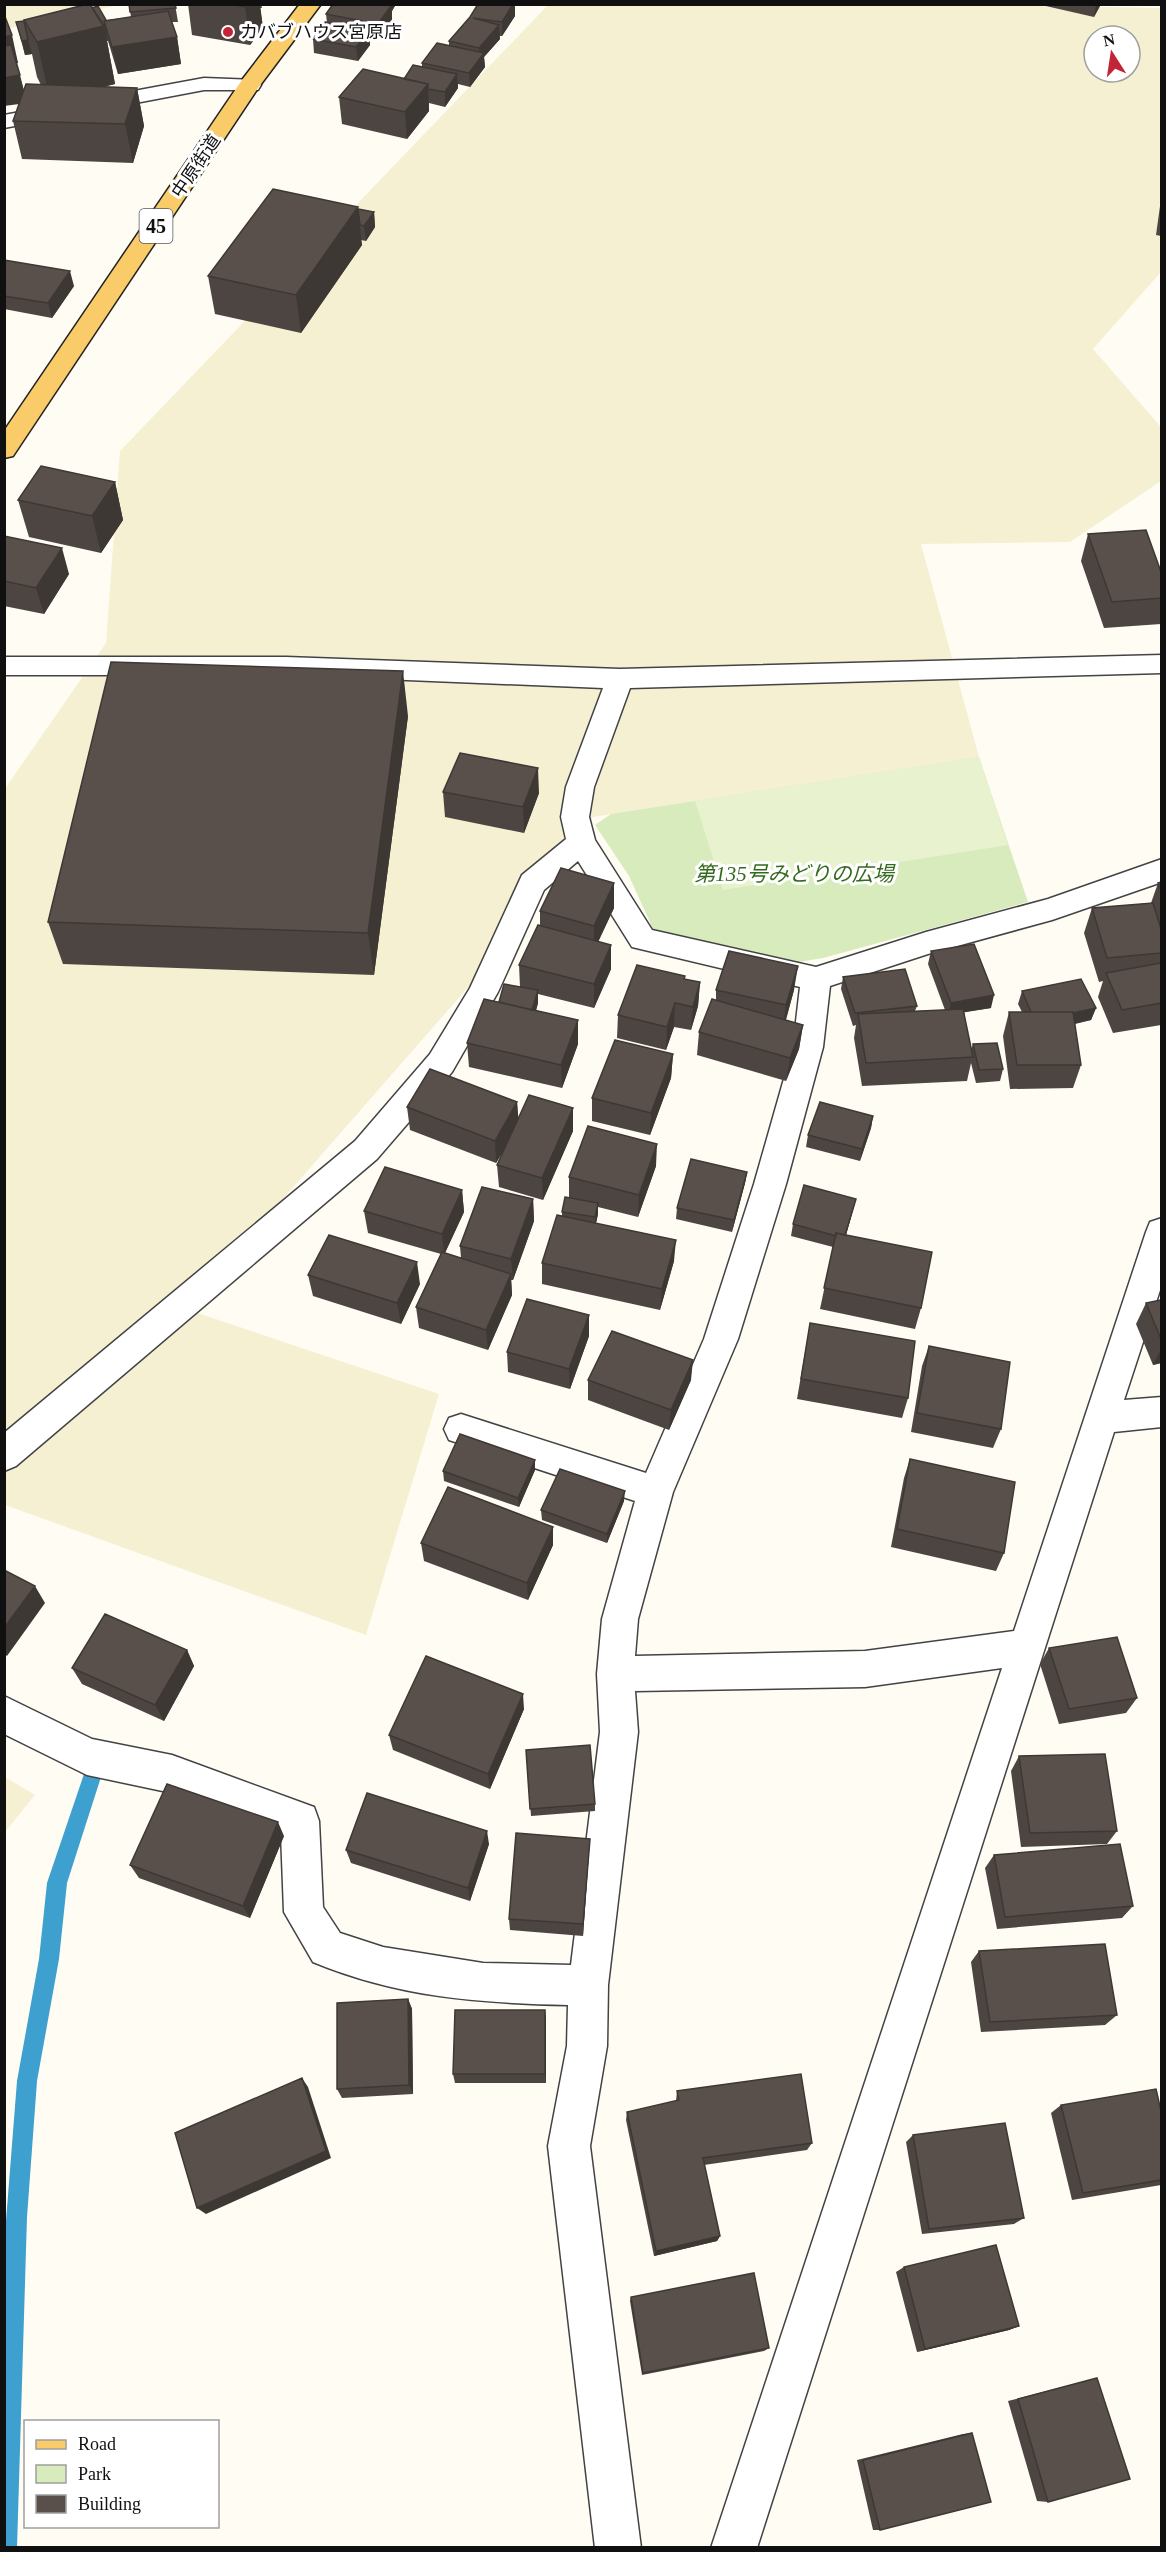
<svg xmlns="http://www.w3.org/2000/svg" width="1166" height="2552" viewBox="0 0 1166 2552" font-family="'Times New Roman','Noto Sans JP',serif">
<rect width="100%" height="100%" fill="#fffcf4"/>
<!-- farmland -->
<path fill="#f6f0d3" fill-rule="evenodd" d="M5 4 120 5 5 29Z
M954 4 1161 8V272L1093 349 1161 427V481L1070 542 921 544 979 757 593 817 545 884 520 928 267 1217 168 1303 439 1394 366 1635 5 1505 4 790 106 643 120 451 548 5ZM1094 36H1130V72H1094Z
M5 1777 35 1795 5 1832Z"/>
<!-- green -->
<path fill="#d8ebbc" d="M979 757 1028 902 823 958 793 963H770L653 929 629 876 595 825 611 814Z"/>
<!-- pitch -->
<path fill="#e8f2ce" d="M979 757 1008 845 723 890 695 801Z"/>
<g fill="none" stroke-linecap="round" stroke-linejoin="round">
<!-- stream -->
<path fill="#3da0cf" fill-rule="evenodd" d="M92 1768 99 1770 101 1777 67 1883 59 1959 37 2081 27 2217 17 2548H4V2246L17 2081 39 1959 47 1883 83 1777 85 1770Z"/>
<defs>
<path id="minor" d="M204 78 258 80 261 85 258 90H204L4 128V115Z
M1162 655V673L630 688 594 787 589 817 595 840 652 930 816 967 926 932 1048 899 1162 859V882L1052 920 928 954 830 986 823 1047 786 1184 738 1339 673 1492 638 1619 635 1656 865 1651 1014 1631 1146 1232 1150 1222 1162 1218V1284L1124 1400 1162 1397V1427L1114 1432 757 2548H711L1002 1668 865 1687 635 1691 638 1732 608 1985 607 2046 590 2146 641 2548H595L548 2146 567 2046 568 2005C477 2003 398 1997 313 1962L284 1912 281 1833 172 1793 87 1775 4 1734V1696L92 1739 172 1755 314 1807 319 1821 323 1907 340 1933 383 1947 483 1963 571 1965 600 1732 597 1674 602 1619 635 1501 449 1440 444 1429 449 1418 461 1414 646 1473 704 1339 754 1184 793 1047 800 987 632 947 578 861 544 890 498 992 452 1072 377 1159 16 1466 4 1471V1433L355 1141 430 1054 470 988 522 875 566 839 561 817 566 787 603 688 286 675H4V657H286L620 669Z"/>
<path id="major" d="M300 4H321L258 88 13 456 4 458V431L242 80Z"/>
</defs>
<!-- minor casing -->
<use href="#minor" stroke="#434343" stroke-width="3"/>
<!-- major casing -->
<use href="#major" stroke="#212121" stroke-width="3"/>
<!-- minor -->
<use href="#minor" fill="#fff" fill-rule="evenodd"/>
<!-- major -->
<use href="#major" fill="#f9cc69" fill-rule="evenodd"/>
</g>
<!-- wall -->
<path fill="#4d4541" d="M129 4H175L178 22H172L177 37 181 64 118 74 108 41H107L115 84 103 87 137 88 144 126 133 163 22 159 13 121 19 104 4 14 18 63H16L24 91 41 85 37 77 32 54 25 55 16 22 92 8 106 20 131 17Z
M188 4H261L262 8H260L263 28 250 45 192 35Z
M333 4H396L392 11V20L379 38 370 36V45L358 61 314 53 313 39 327 23 326 14Z
M478 4H515V16L502 36H499L500 39 484 57 485 67 470 87 458 84V88L445 107 429 103V111L407 139 342 124 339 97 404 79 422 67V63L449 46V41L470 17Z
M1037 4H1101L1094 17Z
M1161 199V236L1156 235Z
M358 207V209L374 212 375 227 366 241 361 240 362 245 301 333 215 314 208 276Z
M4 260 74 286 52 318 4 309Z
M115 482 123 520 101 553 29 537 18 500Z
M1088 534 1161 572V624L1104 628 1081 561Z
M4 536 69 574 44 614 4 606Z
M408 716 374 975 63 964 48 922Z
M443 792 539 793 524 833 445 817Z
M1161 882V1025L1113 1033 1098 997 1103 981 1099 982 1084 933 1092 908 1151 903 1158 883Z
M614 908 598 941 611 969 594 1008 538 994V1003L536 1011 578 1044 562 1088 469 1067 467 1043 499 1002 520 987 519 965 540 926V911Z
M931 951 991 1008 964 1012 971 1050 973 1044 1003 1069 1000 1081 976 1083 971 1063 967 1081 862 1086 854 1038 856 1025 853 1026 841 989 843 977 917 1006 915 1011 945 1010 928 964Z
M685 980 700 982 698 1006 691 1030 674 1027 666 1050 617 1038 618 1015Z
M716 990H794L786 1020 803 1025 799 1049 786 1081 697 1055 699 1032 716 1000Z
M1022 991 1096 1008 1091 1020 1075 1024 1081 1065 1073 1088 1010 1089 1003 1036 1009 1012H1022L1018 1004Z
M673 1054 671 1078 650 1135 592 1121V1098Z
M517 1102 518 1118 573 1108V1131L543 1200 499 1187 497 1165 505 1148 496 1163 410 1130 407 1107Z
M873 1116 871 1128 860 1161 806 1147 808 1135Z
M656 1166 638 1217 598 1207V1214L596 1223 674 1261 660 1310 542 1284V1263L562 1216V1212L569 1198V1177Z
M747 1172 745 1183 732 1232 676 1219 677 1208Z
M462 1190 464 1212 445 1253 461 1258 460 1246 533 1199 534 1221 513 1280H511L512 1295 488 1350 419 1328 416 1307 441 1254 368 1233 364 1211Z
M856 1199 846 1235 921 1308 915 1329 820 1309 833 1247 791 1236 793 1224Z
M308 1275 420 1284 401 1324 313 1296Z
M1161 1300V1363L1153 1365 1136 1324 1146 1303Z
M589 1315V1336L570 1389 508 1372 507 1352Z
M810 1323 908 1398 902 1418 797 1399Z
M929 1346 1001 1429 993 1448 911 1432 922 1366Z
M588 1380H691L669 1430 588 1400Z
M910 1459 1004 1553 996 1571 891 1547 904 1478Z
M535 1470 519 1507 444 1481 443 1471Z
M624 1501 607 1543 542 1520 541 1510Z
M421 1543 553 1545 528 1600 424 1561Z
M1049 1648 1137 1698 1126 1713 1059 1724 1040 1664Z
M187 1650 194 1666 164 1721 82 1684 72 1668Z
M524 1709 490 1789 393 1750 389 1735Z
M526 1750 595 1804V1811L531 1816Z
M1019 1756 1117 1831 1107 1844 1021 1847 1011 1771Z
M284 1836 250 1918 139 1878 130 1865Z
M590 1839 583 1936 510 1930 509 1919Z
M489 1844 470 1901 351 1863 346 1850Z
M994 1855 1133 1906 1122 1918 997 1929 985 1868Z
M979 1951 1117 2015 1105 2025 981 2032 971 1962Z
M408 1999 412 2009 413 2094 342 2098 337 2089Z
M545 2010 546 2020V2083H455L453 2074Z
M677 2091 812 2143 807 2150 704 2165 720 2236 717 2241 654 2256 626 2120 627 2112 676 2101Z
M1061 2105 1161 2111V2185L1072 2200 1051 2113Z
M913 2135 1024 2218 1014 2224 922 2234 906 2142Z
M904 2267 1019 2326 1009 2330 917 2352 896 2272Z
M631 2297 769 2348 764 2351 642 2375 630 2301Z
M1097 2378 1048 2502 1037 2501 1008 2401Z
M972 2433 880 2530H873L857 2460 963 2434Z"/>
<!-- shaded-wall -->
<path fill="#3e3835" d="M247 4H260L263 28 250 45 245 7Z
M389 4H396L392 11V20L379 38 378 24 389 8Z
M513 4H515V16L502 36V22Z
M1096 4H1101L1094 17Z
M499 25 500 39 484 57 485 67 470 87 469 73 480 59 479 48Z
M104 26H105L108 41H107L115 84 50 100 37 42Z
M369 31 370 45 358 61 356 47Z
M12 35 18 63 4 65V37Z
M177 37 181 64 118 74 112 47Z
M28 40 32 54 25 55 22 41Z
M457 74 458 88 445 107V92Z
M20 75 27 103 4 106V78Z
M428 84 429 111 407 139 405 112Z
M137 88 144 126 133 163 125 124Z
M358 207 362 245 301 333 296 295Z
M374 212 375 227 366 241 364 226Z
M70 271 74 286 52 318 48 303Z
M115 482 123 520 101 553 92 516Z
M62 548 69 574 44 614 36 588Z
M403 671 408 716 374 975 368 933Z
M538 768 539 793 524 833 523 807Z
M614 883V908L594 951V926Z
M611 945V969L594 1008V984Z
M798 966 794 990 783 1029 786 1005Z
M700 982 698 1006 691 1030 693 1007Z
M538 990V1003L531 1026V1013Z
M994 995 991 1008 948 1015 951 1003Z
M675 1003 674 1027 666 1050 667 1027Z
M1096 1008 1091 1020 1032 1033 1035 1021Z
M578 1020V1044L562 1088 561 1065Z
M803 1025 799 1049 786 1081 790 1058Z
M673 1054 671 1078 650 1135 651 1113Z
M517 1102 519 1125 496 1163 495 1141Z
M573 1108V1131L543 1200 542 1178Z
M873 1116 871 1128 860 1161 862 1149Z
M657 1144 656 1166 638 1217 639 1195Z
M747 1172 745 1183 732 1232 734 1220Z
M462 1190 464 1212 444 1255 442 1234Z
M533 1199 534 1221 513 1280 511 1259Z
M856 1199 853 1210 842 1249 844 1238Z
M598 1203V1214L595 1228V1217Z
M676 1240 674 1261 660 1310 662 1289Z
M417 1262 420 1284 401 1324 397 1303Z
M511 1274 512 1295 488 1350 486 1330Z
M589 1315V1336L570 1389 569 1369Z
M1161 1349V1363L1153 1365Z
M693 1360 691 1380 669 1430 671 1410Z
M535 1460V1470L519 1507 518 1498Z
M625 1491 624 1501 607 1543V1534Z
M553 1527V1545L528 1600 527 1583Z
M35 1586 45 1603 7 1656 4 1653V1628Z
M187 1650 194 1666 164 1721 155 1705Z
M523 1694 524 1709 490 1789 488 1774Z
M278 1822 284 1836 250 1918 243 1906Z
M487 1831 489 1844 470 1901 468 1888Z
M590 1839 589 1852 583 1936V1924Z
M408 1999 412 2009 413 2094 409 2085Z
M545 2010 546 2020V2083L545 2074Z
M302 2078 308 2087 331 2158 206 2214 197 2208Z
M720 2236 717 2241 654 2256 656 2251Z
M1019 2326 1009 2330 917 2352 925 2349Z"/>
<!-- building -->
<path fill="#59504c" stroke="#3e3835" stroke-width="1.5" d="M88 4H90L104 26 37 42 24 20Z
M129 4H175L176 8 130 12Z
M228 4H247L245 7Z
M333 4H384L391 6 378 24 326 14Z
M478 4H513L502 22 473 18 499 25 479 48 449 41 470 17Z
M98 6 106 20 104 21 105 26 104 27 92 8Z
M168 11 177 37 112 47 104 21Z
M4 14 12 35 4 37Z
M24 21 28 40 22 41 16 22Z
M325 22 369 31 356 47 313 39Z
M437 43 484 53 469 73 422 63Z
M11 45 20 75 4 78V46Z
M413 65 457 74 445 92 428 89V84L404 79Z
M363 69 428 84 405 112 339 97Z
M26 84 137 88 125 124 13 121Z
M273 189 358 207 296 295 208 276Z
M358 209 374 212 364 226 360 225Z
M4 260 70 271 48 303 4 296Z
M41 466 115 482 92 516 18 500Z
M1146 530 1161 572V598L1112 602 1088 534Z
M4 536 62 548 36 588 4 581Z
M111 662 403 671 368 933 48 922Z
M460 753 538 768 523 807 443 792Z
M561 868 614 883 594 926 540 911Z
M1161 882V890L1158 883Z
M1153 903 1161 929V953L1107 958 1092 908Z
M538 925 611 945 594 984 519 965Z
M974 944 994 995 951 1003 931 951Z
M729 951 798 966 786 1005 716 990Z
M1161 963V1003L1122 1010 1106 973Z
M637 965 685 976 684 979 700 982 693 1007 675 1003 667 1027 618 1015Z
M905 969 917 1006 855 1013 843 977Z
M1081 979 1096 1008 1073 1013V1012H1031L1022 991Z
M504 984 538 990 532 1010 499 1002Z
M484 999 578 1020 561 1065 467 1043Z
M712 999 803 1025 790 1058 699 1032Z
M963 1009 973 1057 866 1063 858 1014Z
M1009 1012H1073L1081 1065H1017Z
M615 1040 673 1054 651 1113 592 1098Z
M997 1043 1003 1069 979 1070 973 1044Z
M430 1069 517 1102 495 1141 407 1107Z
M529 1095 573 1108 542 1178 497 1165Z
M820 1102 873 1116 862 1149 808 1135Z
M588 1126 657 1144 639 1195 569 1177Z
M691 1159 747 1172 734 1220 677 1208Z
M385 1167 462 1190 442 1234 364 1211Z
M804 1185 856 1199 845 1235 836 1233V1236L793 1224Z
M482 1187 533 1199 511 1259 460 1246Z
M565 1197 598 1203 595 1217 562 1212Z
M557 1215 676 1240 662 1289 542 1263Z
M836 1233 932 1252 921 1308 824 1288Z
M329 1235 417 1262 397 1303 308 1275Z
M442 1252 511 1274 486 1330 416 1307Z
M527 1299 589 1315 569 1369 507 1352Z
M1161 1300V1339L1146 1303Z
M810 1323 915 1341 908 1398 801 1379Z
M612 1331 693 1360 671 1410 588 1380Z
M929 1346 1010 1362 1001 1429 917 1413Z
M460 1434 535 1460 518 1498 443 1471Z
M910 1459 1015 1482 1004 1553 897 1529Z
M560 1469 625 1491 607 1534 541 1510Z
M448 1487 553 1527 527 1583 421 1543Z
M4 1570 35 1586 4 1628Z
M105 1614 187 1650 155 1705 72 1668Z
M1117 1637 1137 1698 1069 1709 1049 1648Z
M426 1656 523 1694 488 1774 389 1735Z
M590 1745 595 1804 530 1809 526 1750Z
M1105 1754 1117 1831 1030 1833 1019 1756Z
M167 1784 278 1822 243 1906 130 1865Z
M367 1793 487 1831 468 1888 346 1850Z
M516 1833 590 1839 583 1924 509 1919Z
M1120 1844 1133 1906 1005 1917 994 1855Z
M1105 1944 1117 2015 990 2022 979 1951Z
M408 1999 409 2085 337 2089V2003Z
M455 2010H545V2074H453Z
M801 2074 812 2143 703 2158 720 2236 656 2251 627 2112 679 2100 677 2091Z
M302 2078 326 2151 197 2208 175 2133Z
M1156 2089 1161 2111V2180L1083 2193 1061 2105Z
M1005 2123 1024 2218 929 2229 913 2135Z
M996 2245 1019 2326 925 2349 904 2267Z
M754 2273 769 2348 643 2373 631 2297Z
M1097 2378 1130 2479 1048 2502 1018 2399Z
M972 2433 991 2502 880 2530 863 2460Z"/>
<!-- markers -->
<circle fill="#c32538" stroke="#fff" stroke-width="2" cx="228" cy="32" r="6"/>
<g text-anchor="middle" dominant-baseline="central" stroke-width="6" stroke-linejoin="round" paint-order="stroke">
<!-- far-poi labels -->
<g font-size="18" fill="#101010" stroke="#fff" text-anchor="start">
<text x="240" y="32">カバブハウス宮原店</text>
</g>
<!-- far-street labels -->
<g font-size="18" fill="#101010" stroke="#fff">
<text transform="translate(196 166) rotate(-56)">中原街道</text>
</g>
<!-- shield labels -->
<rect fill="#fff" stroke="#585858" stroke-width="1.5" x="139.5" y="209" width="33" height="34" rx="4.5"/>
<g font-size="20" font-weight="bold" fill="#101010">
<text x="156" y="226">45</text>
</g>
<!-- park labels -->
<g font-size="21" font-style="italic" fill="#346a1e" stroke="#fff">
<text x="794" y="874">第135号みどりの広場</text>
</g>
</g>
<!-- border -->
<rect width="1166" height="2552" fill="none" stroke="#101010" stroke-width="12"/>
<!-- legend -->
<rect x="24" y="2420" width="195" height="108" fill="#ffffff" stroke="#9f9f9f" stroke-width="1.5"/>
<rect x="36" y="2440" width="30" height="9" fill="#f9cc69" stroke="#9f9f9f" stroke-width="1.5"/>
<text x="78" y="2450" font-size="18" fill="#101010">Road</text>
<rect x="36" y="2465" width="30" height="18" fill="#d8ebbc" stroke="#9f9f9f" stroke-width="1.5"/>
<text x="78" y="2480" font-size="18" fill="#101010">Park</text>
<rect x="36" y="2495" width="30" height="18" fill="#59504c" stroke="#9f9f9f" stroke-width="1.5"/>
<text x="78" y="2510" font-size="18" fill="#101010">Building</text>
<!-- north arrow -->
<g transform="translate(1112 54) rotate(348)"><circle r="28" fill="#ffffff" stroke="#9f9f9f" stroke-width="1.5"/>
<path d="M0-4.5L10 22L0 15L-10 22Z" fill="#c32538"/>
<text y="-9" font-size="16" font-weight="bold" text-anchor="middle" fill="#101010">N</text>
</g>
</svg>
